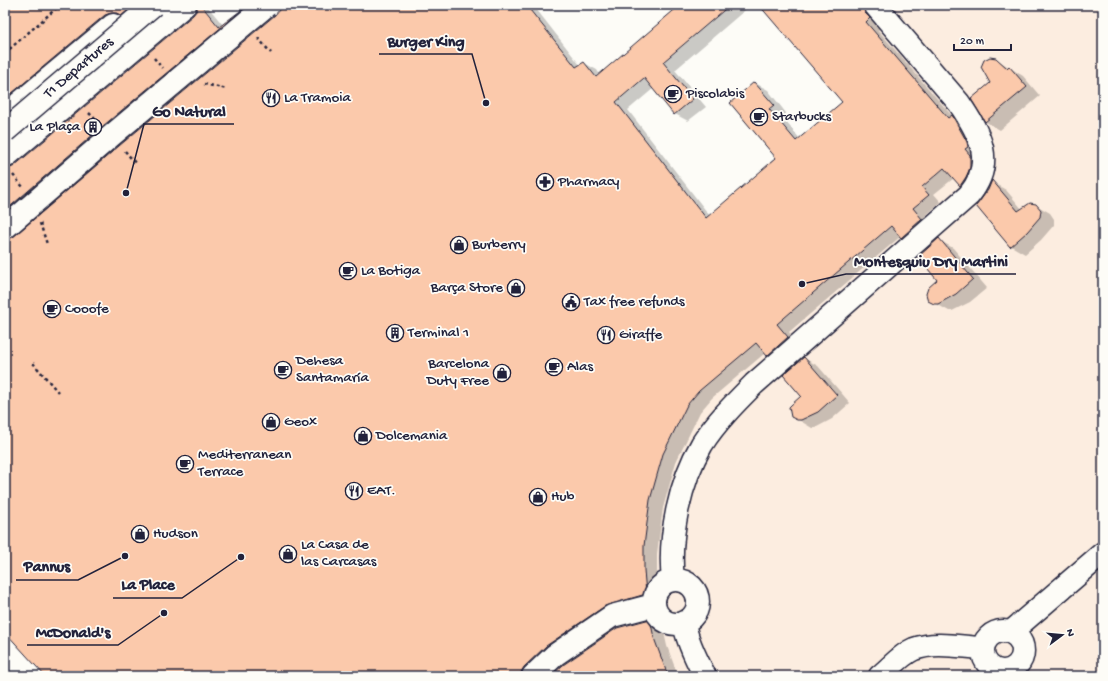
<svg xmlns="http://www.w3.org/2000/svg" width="1108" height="681" viewBox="0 0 1108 681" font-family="'Gochi Hand',sans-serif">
<rect width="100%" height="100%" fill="#fdfcf7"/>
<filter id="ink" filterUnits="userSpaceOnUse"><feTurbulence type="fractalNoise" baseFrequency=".025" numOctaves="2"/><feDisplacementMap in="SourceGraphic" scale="8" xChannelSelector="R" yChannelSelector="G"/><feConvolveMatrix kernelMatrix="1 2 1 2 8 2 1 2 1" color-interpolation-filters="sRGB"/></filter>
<g filter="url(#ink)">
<!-- built -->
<path fill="#fcede0" d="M852 5H1103V676H659L618 522 671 414 928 195 922 187 970 145Z"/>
<!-- shadow -->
<path fill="#0003" d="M5 5H155L5 141 9 148 5 167 7 170 14 167 194 15 198 9V5H205L208 7 223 25 249 5H251L6 238 7 241 14 238 276 15 280 9V5H533L580 65 584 63 597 70 600 75 682 5H751L675 70 706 107 688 121 675 114 654 88 628 110 710 216 778 158 755 83 768 90 786 113 782 117 800 139 843 102 760 5H878L882 26 878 30 952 116 965 124 980 150 973 193 960 186 954 178 934 194 941 202 925 216 935 227 915 245 901 236 789 332 800 345 781 363 765 353 712 398 700 412 676 462 663 508 657 554V578L659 601 618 613 536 676H46L11 638 5 643Z
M896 5H907L903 9Z
M996 59 1023 76 1040 96 1000 130 986 122 972 99 991 83Z
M992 182 1006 190 1022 209 1036 205 1050 213 1054 219V225L1041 240 1025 254 1011 246 989 190Z
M939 240 953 248 987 288 970 302 952 311H949L929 300 938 280Z
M804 358 818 366 850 403 832 419 815 428H812L792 416 802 396Z
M650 620 663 628 667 646 678 676H553Z"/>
<!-- building -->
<path fill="#fbc9ab" stroke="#22223b" d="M5 5H134L121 16 117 13H111L105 15 5 99Z
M197 5H201L219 27 248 5 103 126 5 211V169L13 167 193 15 197 10Z
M279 5H526L576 67 584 62 596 77 680 5H730L663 62 693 99 674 115 644 78 616 102 706 218 776 158 730 103 754 82 774 105 769 109 796 141 842 102 759 5H863L865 13 870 18 866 22 948 118 952 115 967 142 968 147 965 149 970 155V168L966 177 960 186 944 168 922 187 929 195 913 208 922 219 901 238 891 226 777 324 788 337 767 356 756 343 699 391 687 405 663 454 650 500 644 546V570L646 594 605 606 546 646 524 667 521 672V676H45L5 632V240L13 237 119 146 275 15 279 10Z
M990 57 996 58 1007 68 1009 66 1027 87 985 122 971 99 990 83 981 67 984 60Z
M992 180 1018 211 1030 203 1036 204 1041 210 1040 217 1027 232 1010 247 976 206 988 190Z
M939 238 973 279 956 294 938 304H934L928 301 926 294 928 288 937 280 918 257Z
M804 357 837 395 818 412 801 420H797L791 417 789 407 791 405 801 396 783 375Z
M650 619 654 638 668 676H551L563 665 617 628Z"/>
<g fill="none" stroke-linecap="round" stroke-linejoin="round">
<defs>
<path id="minor" d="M5 115 113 25
M5 157 185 5
M673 580C668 537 680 481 702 444 716 422 735 403 754 384L969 195C996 162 980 134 959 103L875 5
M654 602a22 22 0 1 1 44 0a22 22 0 1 1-44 0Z
M684 622C686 639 697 661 705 676
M983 651a20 20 0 1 1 40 0a20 20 0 1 1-40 0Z
M1011 632 1103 553
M533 676 555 655 612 616 654 605
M880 676C891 667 902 654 914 649 935 641 961 647 982 648"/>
</defs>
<!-- minor casing -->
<use href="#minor" stroke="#22223b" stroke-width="25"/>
<!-- path -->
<path stroke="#22223b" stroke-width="2.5" stroke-dasharray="3 3" stroke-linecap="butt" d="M258 38 271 53
M5 53 60 5
M154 58 162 68
M204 84 227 89
M89 113 97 121
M125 151 136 164
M13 175 23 187
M40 223 47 244
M33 363 58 392"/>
<!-- minor -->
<use href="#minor" stroke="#fdfcf7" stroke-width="22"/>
<defs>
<path id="minor-bridge" d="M5 228 111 136 267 5"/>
<g id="major-bridge">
<path id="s1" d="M5 131 153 5"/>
</g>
</defs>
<!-- minor-bridge casing -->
<use href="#minor-bridge" stroke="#22223b" stroke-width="25" stroke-linecap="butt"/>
<!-- major-bridge casing -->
<use href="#major-bridge" stroke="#22223b" stroke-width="25" stroke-linecap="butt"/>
<!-- minor-bridge -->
<use href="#minor-bridge" stroke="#fdfcf7" stroke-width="22"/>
<!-- major-bridge -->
<use href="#major-bridge" stroke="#fdfcf7" stroke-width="22"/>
</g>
</g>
<!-- icons -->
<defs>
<symbol id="cafe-ring" viewBox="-11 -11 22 22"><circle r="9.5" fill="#fdfcf7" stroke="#22223b" stroke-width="1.5"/><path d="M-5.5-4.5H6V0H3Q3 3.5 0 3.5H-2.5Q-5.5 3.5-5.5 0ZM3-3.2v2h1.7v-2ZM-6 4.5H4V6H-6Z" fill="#22223b"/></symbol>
<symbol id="restaurant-ring" viewBox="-11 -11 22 22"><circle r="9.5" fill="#fdfcf7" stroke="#22223b" stroke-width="1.5"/><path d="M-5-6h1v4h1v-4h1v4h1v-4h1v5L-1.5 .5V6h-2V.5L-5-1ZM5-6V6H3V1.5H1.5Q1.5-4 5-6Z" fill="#22223b"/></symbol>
<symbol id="building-ring" viewBox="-11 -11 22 22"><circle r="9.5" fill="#fdfcf7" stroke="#22223b" stroke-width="1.5"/><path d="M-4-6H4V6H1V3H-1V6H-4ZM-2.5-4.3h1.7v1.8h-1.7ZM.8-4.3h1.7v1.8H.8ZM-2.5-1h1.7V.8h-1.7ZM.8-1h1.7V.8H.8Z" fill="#22223b"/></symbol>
<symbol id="pharmacy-ring" viewBox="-11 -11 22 22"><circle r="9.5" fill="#fdfcf7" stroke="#22223b" stroke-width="1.5"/><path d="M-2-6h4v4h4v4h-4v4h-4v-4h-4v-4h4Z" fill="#22223b"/></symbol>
<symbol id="shop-ring" viewBox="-11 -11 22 22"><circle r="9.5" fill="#fdfcf7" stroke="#22223b" stroke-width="1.5"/><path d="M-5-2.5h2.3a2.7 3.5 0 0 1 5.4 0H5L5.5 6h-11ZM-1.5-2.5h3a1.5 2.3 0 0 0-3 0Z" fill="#22223b"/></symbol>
<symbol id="civic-ring" viewBox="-11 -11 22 22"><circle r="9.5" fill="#fdfcf7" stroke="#22223b" stroke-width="1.5"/><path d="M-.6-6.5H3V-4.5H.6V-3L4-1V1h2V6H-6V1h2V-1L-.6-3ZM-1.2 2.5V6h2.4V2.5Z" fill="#22223b"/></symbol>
</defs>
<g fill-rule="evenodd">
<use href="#cafe-ring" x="663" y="84" width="20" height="20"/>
<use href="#restaurant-ring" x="261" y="88" width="20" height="20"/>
<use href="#cafe-ring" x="749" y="107" width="20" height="20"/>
<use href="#building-ring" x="83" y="117" width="20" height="20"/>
<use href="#pharmacy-ring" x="535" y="172" width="20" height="20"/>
<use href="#shop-ring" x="449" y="235" width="20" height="20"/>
<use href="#cafe-ring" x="338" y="261" width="20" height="20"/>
<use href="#shop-ring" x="506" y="278" width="20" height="20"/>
<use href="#civic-ring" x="561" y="292" width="20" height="20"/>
<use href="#cafe-ring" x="42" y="299" width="20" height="20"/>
<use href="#building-ring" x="385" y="323" width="20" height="20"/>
<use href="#restaurant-ring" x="596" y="325" width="20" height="20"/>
<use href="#cafe-ring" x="544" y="357" width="20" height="20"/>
<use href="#cafe-ring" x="273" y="360" width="20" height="20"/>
<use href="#shop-ring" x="492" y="363" width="20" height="20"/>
<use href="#shop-ring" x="261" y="412" width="20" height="20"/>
<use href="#shop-ring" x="353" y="426" width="20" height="20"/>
<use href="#cafe-ring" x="175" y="454" width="20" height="20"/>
<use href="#restaurant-ring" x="344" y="481" width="20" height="20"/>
<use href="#shop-ring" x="528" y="487" width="20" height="20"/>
<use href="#shop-ring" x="130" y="524" width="20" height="20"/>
<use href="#shop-ring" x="278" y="544" width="20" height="20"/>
</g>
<g text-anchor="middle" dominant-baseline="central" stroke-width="3.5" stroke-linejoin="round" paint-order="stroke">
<!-- street labels -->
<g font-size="15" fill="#22223b" stroke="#fdfcf7">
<text stroke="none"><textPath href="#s1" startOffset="97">T1 Departures</textPath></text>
</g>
<!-- poi labels -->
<g font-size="15" fill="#22223b" stroke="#fdfcf7" text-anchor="start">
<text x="686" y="94">Piscolabis</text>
<text x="284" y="98">La Tramoia</text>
<text x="772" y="117">Starbucks</text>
<text x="80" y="127" text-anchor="end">La Plaça</text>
<text x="558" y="182">Pharmacy</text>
<text x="472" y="245">Burberry</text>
<text x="361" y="271">La Botiga</text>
<text x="503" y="288" text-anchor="end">Barça Store</text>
<text x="584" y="302">Tax free refunds</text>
<text x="65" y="309">Cooofe</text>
<text x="408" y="333">Terminal 1</text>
<text x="619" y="335">Giraffe</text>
<text x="296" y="361">Dehesa<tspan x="296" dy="17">Santamaría</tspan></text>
<text x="489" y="364" text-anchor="end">Barcelona<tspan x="489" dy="17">Duty Free</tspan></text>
<text x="567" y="367">Alas</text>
<text x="284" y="422">Geox</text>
<text x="376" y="436">Dolcemania</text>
<text x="198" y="455">Mediterranean<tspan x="198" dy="17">Terrace</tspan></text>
<text x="367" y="491">EAT.</text>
<text x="551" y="497">Hub</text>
<text x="153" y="534">Hudson</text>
<text x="301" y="545">La Casa de<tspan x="301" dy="17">las Carcasas</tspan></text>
</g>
</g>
<!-- callouts -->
<path fill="none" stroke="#22223b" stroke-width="1.5" d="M486 103L472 54H379M126 193L144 124H234M802 284L846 274H1016M125 556L78 580H16M241 557L182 598H113M164 613L118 645H27"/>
<g fill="#22223b" stroke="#fdfcf7" stroke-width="1.5">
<circle cx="486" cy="103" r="4"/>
<circle cx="126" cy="193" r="4"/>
<circle cx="802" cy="284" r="4"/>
<circle cx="125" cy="556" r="4"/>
<circle cx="241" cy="557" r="4"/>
<circle cx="164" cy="613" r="4"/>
</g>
<g font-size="16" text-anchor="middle" font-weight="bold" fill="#22223b" stroke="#fdfcf7" stroke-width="3.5" stroke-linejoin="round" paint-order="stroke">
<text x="426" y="46">Burger King</text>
<text x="189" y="116">Go Natural</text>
<text x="931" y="266">Montesquiu Dry Martini</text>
<text x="47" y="571">Pannus</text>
<text x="148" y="589">La Place</text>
<text x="73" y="637">McDonald's</text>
</g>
<!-- margin -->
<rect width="1108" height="681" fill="none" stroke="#fdfcf7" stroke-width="20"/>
<rect x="10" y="10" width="1088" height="661" fill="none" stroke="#22223b" stroke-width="1.5" filter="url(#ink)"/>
<!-- north arrow -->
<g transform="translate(1062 635) rotate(74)" stroke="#fdfcf7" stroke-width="3" paint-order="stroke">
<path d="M0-3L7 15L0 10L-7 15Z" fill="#22223b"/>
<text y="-6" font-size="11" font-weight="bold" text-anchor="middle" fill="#22223b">N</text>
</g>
<!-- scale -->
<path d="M954 44v6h57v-6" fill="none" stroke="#22223b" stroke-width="2"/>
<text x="960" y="44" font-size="12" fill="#22223b" stroke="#fdfcf7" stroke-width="3" paint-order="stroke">20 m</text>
</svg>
